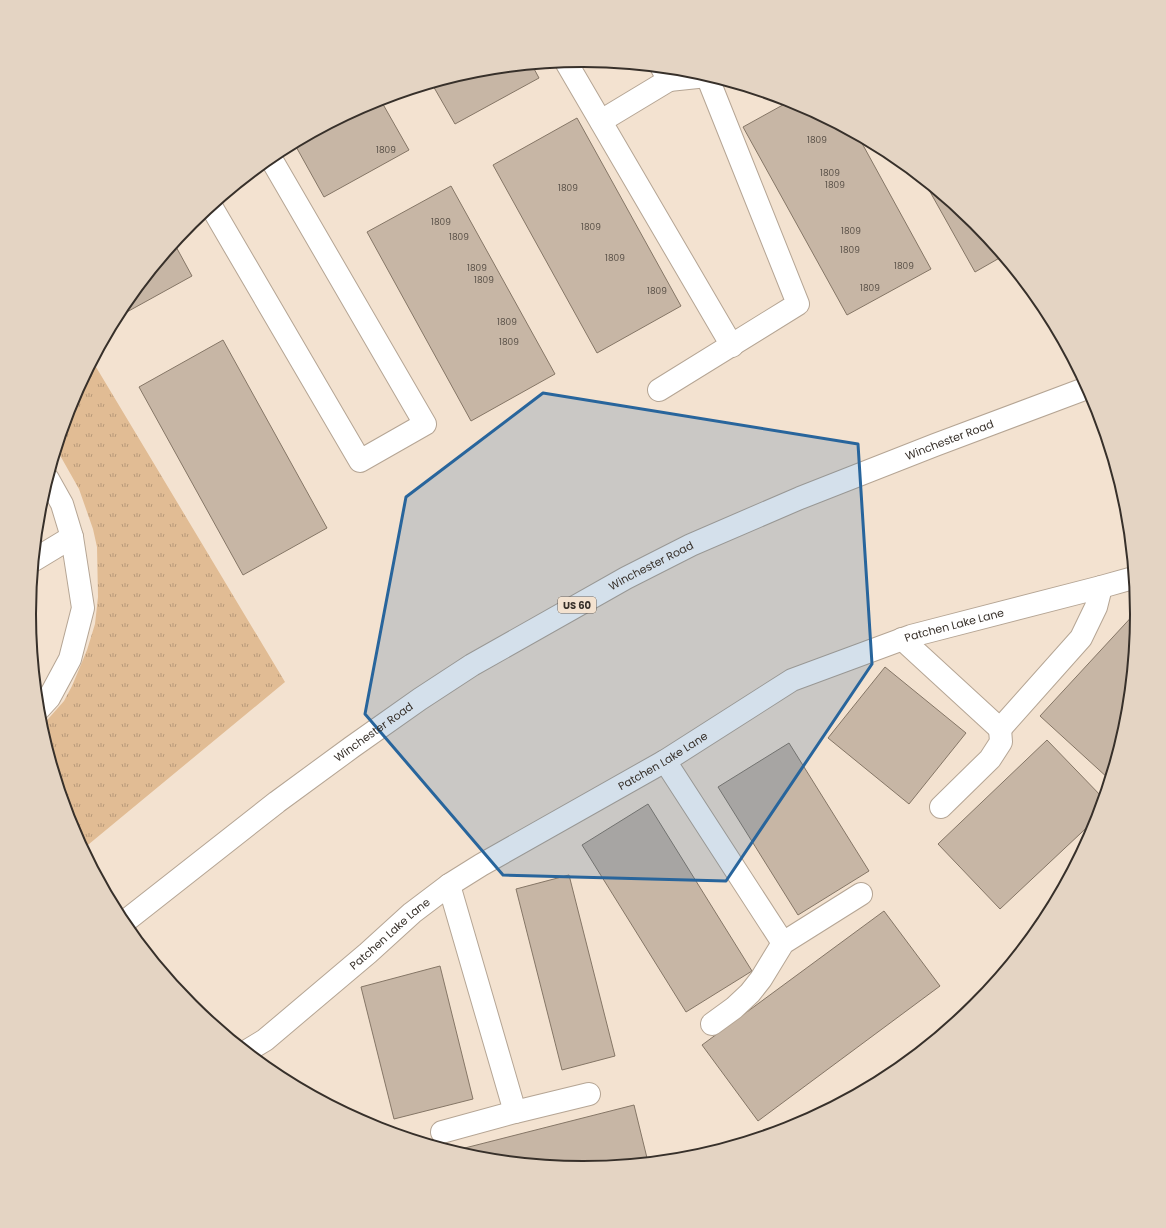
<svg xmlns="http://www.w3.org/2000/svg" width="1166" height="1228" viewBox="0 0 1166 1228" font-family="Poppins,sans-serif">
<defs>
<pattern id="grass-tufts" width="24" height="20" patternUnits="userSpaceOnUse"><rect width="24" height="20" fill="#e1bc94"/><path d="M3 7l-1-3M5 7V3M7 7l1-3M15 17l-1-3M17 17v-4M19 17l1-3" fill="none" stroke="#b79979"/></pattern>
</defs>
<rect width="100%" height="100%" fill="#f3e2d0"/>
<!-- grass -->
<path fill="url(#grass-tufts)" d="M93 362 285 682 83 849 71 826 41 727 64 701 72 686 87 650 95 624 98 597 97 547 93 529 79 489 57 450 71 402Z"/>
<!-- building -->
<path fill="#c7b6a5" stroke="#857666" d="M532 65 539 78 455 124 432 84 475 71Z
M380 99 409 150 324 197 294 143 371 102Z
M790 101 795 102 858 136 931 269 847 315 743 127Z
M577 118 681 306 597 353 493 165Z
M924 181 975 222 1003 256 975 272Z
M451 186 555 374 471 421 367 232Z
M174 243 192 276 116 318 122 306Z
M223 340 327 528 243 575 139 387Z
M1137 611 1126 722 1109 779 1040 716Z
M885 667 966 733 909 804 828 738Z
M1047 740 1103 798 1097 818 1000 909 938 844Z
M789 743 869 871 798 915 718 787Z
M648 804 752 971 686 1012 582 845Z
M569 875 615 1056 562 1070 516 889Z
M884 911 940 986 758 1121 702 1045Z
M440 966 473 1099 394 1119 361 987Z
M634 1105 648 1162 583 1168 475 1157 453 1151Z"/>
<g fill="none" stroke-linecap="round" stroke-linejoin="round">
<defs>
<g id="minor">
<path d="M566 62 732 346"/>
<path d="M662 68 669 80 707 76"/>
<path d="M601 121 669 80"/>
<path d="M211 206 360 461 425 424 270 157"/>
<path d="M659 390 798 304 707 76H708"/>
<path d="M34 560 72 537"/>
<path d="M902 639 1000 729 1081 638 1096 607 1101 587"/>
<path d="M38 710 49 698 70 659 83 608 72 537 62 504 48 479"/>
<path d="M665 761 783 943"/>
<path d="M941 807 990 759 1001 742 1000 729"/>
<path d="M449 885 515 1112"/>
<path d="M712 1024 734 1008 750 993 761 979 783 943 861 894"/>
<path id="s1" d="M247 1051 265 1040 368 953 412 913 449 885 481 865 665 761 792 680 911 636 1101 587 1133 578"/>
<path d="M442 1132 515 1112 589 1094"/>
</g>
<g id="highway">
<path id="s2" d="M123 923 277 802 352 747 420 699 472 665 626 578 691 545 800 498 935 445 1087 388"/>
</g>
</defs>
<!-- minor casing -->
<use href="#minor" stroke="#b5a594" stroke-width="24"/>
<!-- highway casing -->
<use href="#highway" stroke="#b5a594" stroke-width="24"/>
<!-- minor -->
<use href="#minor" stroke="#fff" stroke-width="22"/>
<!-- highway -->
<use href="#highway" stroke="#fff" stroke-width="22"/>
</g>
<!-- marked area -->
<path fill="#28659c" fill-opacity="0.2" stroke="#28659c" stroke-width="3" stroke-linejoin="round" d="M543 393 858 444 872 664 726 881 503 875 365 714 406 497Z"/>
<g text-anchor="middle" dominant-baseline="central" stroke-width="4" stroke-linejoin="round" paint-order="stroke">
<!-- number labels -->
<g font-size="9" fill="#5b5249">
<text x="817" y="140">1809</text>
<text x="386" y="150">1809</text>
<text x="830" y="173">1809</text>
<text x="835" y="185">1809</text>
<text x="568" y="188">1809</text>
<text x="441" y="222">1809</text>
<text x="591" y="227">1809</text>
<text x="851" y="231">1809</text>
<text x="459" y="237">1809</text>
<text x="850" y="250">1809</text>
<text x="615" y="258">1809</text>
<text x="904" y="266">1809</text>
<text x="477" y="268">1809</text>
<text x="484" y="280">1809</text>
<text x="870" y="288">1809</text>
<text x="657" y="291">1809</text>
<text x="507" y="322">1809</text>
<text x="509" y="342">1809</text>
</g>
<!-- shield labels -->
<rect fill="#f3e2d0" stroke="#6f655c" stroke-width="1" x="558" y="597" width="38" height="16" rx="3"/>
<g font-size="10" font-weight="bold" fill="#37302a">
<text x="577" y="605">US 60</text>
</g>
<!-- street labels -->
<g font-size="11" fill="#37302a" stroke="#f3e2d0">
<text stroke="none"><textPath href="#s2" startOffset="963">Winchester Road</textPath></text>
<text stroke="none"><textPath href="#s2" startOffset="639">Winchester Road</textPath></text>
<text stroke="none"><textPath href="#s1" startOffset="833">Patchen Lake Lane</textPath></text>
<text stroke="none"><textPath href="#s2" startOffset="315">Winchester Road</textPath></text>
<text stroke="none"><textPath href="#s1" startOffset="509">Patchen Lake Lane</textPath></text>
<text stroke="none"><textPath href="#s1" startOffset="185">Patchen Lake Lane</textPath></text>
</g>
</g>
<!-- crop -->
<path d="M0 0H1166V1228H0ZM36 614a547 547 0 1 1 1094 0a547 547 0 1 1-1094 0Z" fill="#e4d4c3" fill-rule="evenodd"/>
<path fill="none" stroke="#37302a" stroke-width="2" d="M36 614a547 547 0 1 1 1094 0a547 547 0 1 1-1094 0Z"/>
</svg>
